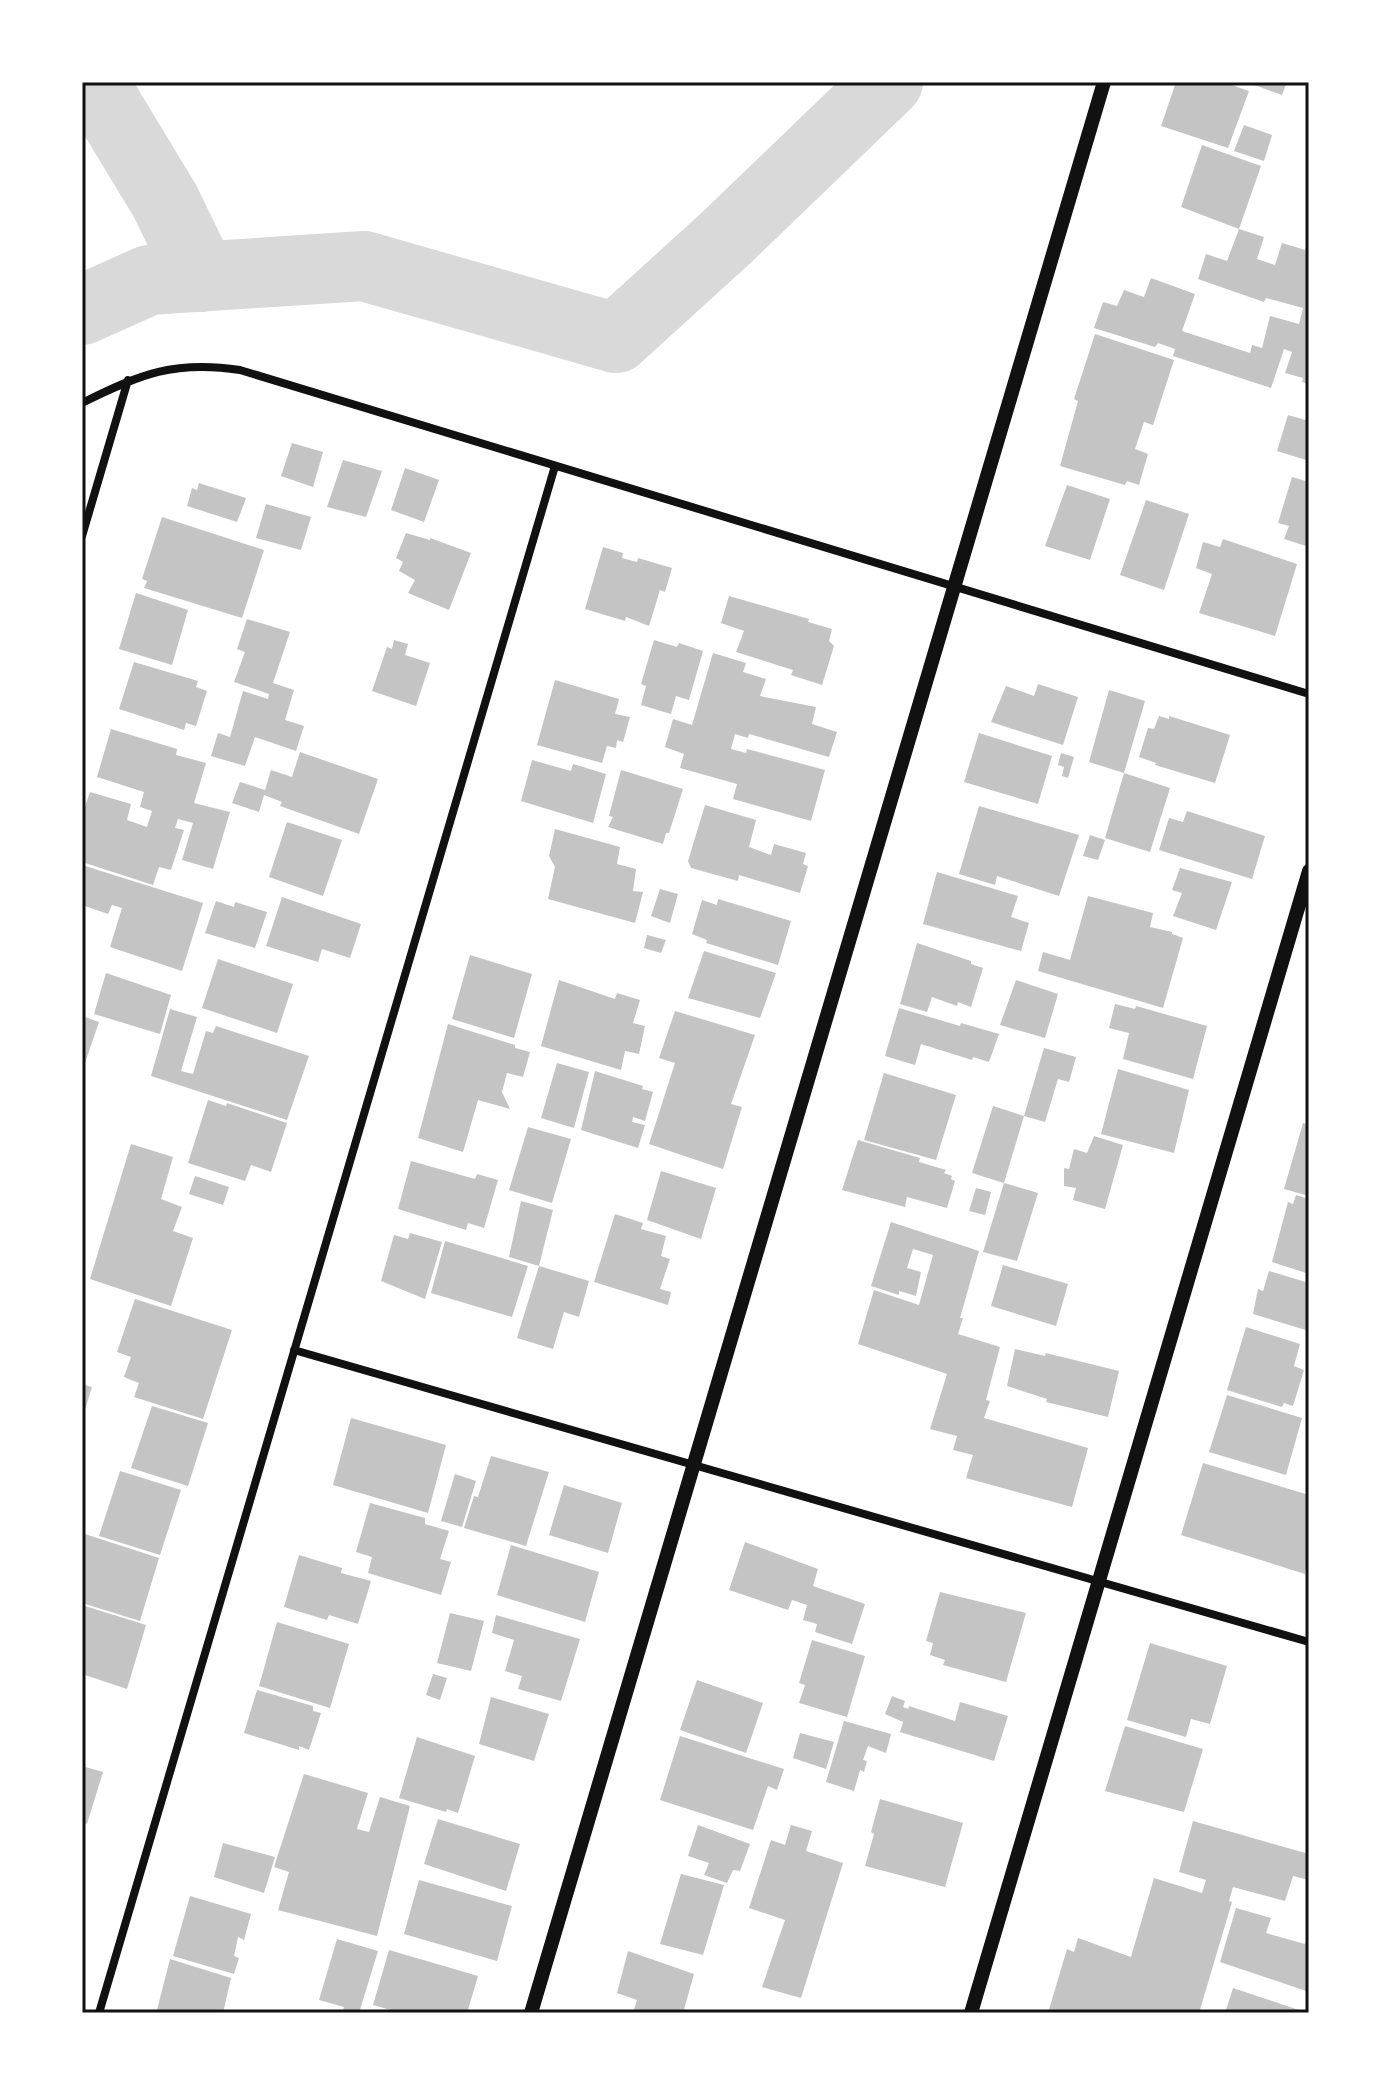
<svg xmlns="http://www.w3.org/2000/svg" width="1391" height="2095" viewBox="0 0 1391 2095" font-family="'Fira Sans Condensed',sans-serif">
<rect width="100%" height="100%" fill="#fff"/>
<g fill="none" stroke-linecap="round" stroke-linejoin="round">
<!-- river -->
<path stroke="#d9d9d9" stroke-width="70" d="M93 82 165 201 202 277
M82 310 149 280 364 266 616 338 727 237 888 82"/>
</g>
<!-- building -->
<path fill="#c4c4c4" d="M1176 82H1223L1249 91 1228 148 1161 126Z
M1246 82H1287L1282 95Z
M1244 125 1272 135 1264 161 1234 151Z
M1202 145 1261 166 1239 229 1264 237 1257 259 1275 265 1282 243 1305 250 1309 240V384L1302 382 1303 378 1285 373 1292 352 1284 349 1271 388 1173 356 1175 349 1158 343 1155 347 1094 328 1103 302 1117 306 1124 290 1144 297 1151 278 1195 294 1182 331 1250 353 1252 345 1262 348 1270 316 1299 324 1303 308 1266 298 1264 302 1198 279 1206 254 1227 261 1239 229 1181 207Z
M1095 334 1174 360 1153 425 1144 422 1135 449 1148 454 1139 485 1127 481 1125 485 1060 466 1078 401 1074 399Z
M1288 415 1309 421V461L1277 451Z
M292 443 323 452 313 487 281 476Z
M343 460 382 471 366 517 327 507Z
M405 468 439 480 424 522 391 510Z
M1292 477 1309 482V547L1284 539 1289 526 1278 523Z
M199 483 246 498 237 522 187 506 192 488 197 490Z
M1067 485 1110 499 1090 560 1045 546Z
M1146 500 1189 514 1164 590 1120 575Z
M266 504 311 517 301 550 256 538Z
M162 517 264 550 242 618 144 588 147 581 142 579Z
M406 533 430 540V538L471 553 449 610 408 593 415 580 399 571 403 562 396 558Z
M1223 539 1297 564 1275 636 1199 613 1212 574 1196 568 1203 542 1220 547Z
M603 547 623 553 622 558 637 562 638 558 672 568 665 592 660 590 649 626 626 617 625 621 585 609Z
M136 593 188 610 172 665 119 649Z
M729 596 809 619 808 622 832 629 829 641 834 646 822 685 791 675 793 670 736 652 744 631 721 623Z
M247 619 290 632 273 683 294 690 285 720 304 726 296 751 255 737 245 766 211 756 218 733 230 737 243 691 268 699 269 694 234 682 245 652 237 649Z
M394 640 408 644 405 655 430 663 416 706 372 691 387 647 392 649Z
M654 640 677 647 679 643 703 651 689 700 676 696 671 714 641 705 646 686 641 684Z
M713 653 746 663 743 672 766 679 760 696 816 707 812 724 837 732 829 757 749 734 748 738 735 734 731 749 746 753 747 749 825 770 811 821 733 799 737 784 680 768 684 754 665 747 673 719 692 725Z
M134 662 198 681 196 687 207 691 196 726 186 723 184 730 119 709Z
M555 680 619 699 615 714 630 717 623 742 617 740 616 748 607 746 602 763 537 745Z
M1038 684 1078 697 1063 745 991 722 1006 686 1034 696Z
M1109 690 1145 701 1124 773 1089 762Z
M1159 716 1169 719V716L1230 735 1215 783 1155 765 1156 763 1139 757 1148 728 1154 729Z
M111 729 177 749 176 755 206 763 194 803 230 812 213 869 182 860 193 823 178 819 175 828 184 830 171 870 159 867 153 885 82 862V815L90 792 131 804 127 820 147 827 152 811 140 807 144 792 97 777Z
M979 733 1052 756 1038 804 964 782Z
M300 752 378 779 359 834 280 806 282 802 264 795 259 812 232 803 240 782 265 790 271 770 292 777Z
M1061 753 1074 757 1068 778 1062 776 1064 767 1058 765Z
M532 760 571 771 573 764 606 774 593 823 521 801Z
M621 770 683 789 669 833H666L663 844 608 827 613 817 609 816Z
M1124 773 1170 788 1150 852 1105 838Z
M705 805 756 820 749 847 771 855 774 844 806 853 803 864 808 866 800 893 739 875 738 881 691 868 688 861Z
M979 806 1079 835 1059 896 997 876 995 885 959 874Z
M1187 811 1265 836 1252 879 1159 850 1169 818 1183 822Z
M287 822 342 840 323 896 269 877Z
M555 829 620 847 617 864 636 869 633 891 643 892 635 923 548 899 555 867 549 856Z
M1090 835 1105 840 1098 860 1083 856Z
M82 865 203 903 182 971 110 947 122 908 112 905 108 914 82 905Z
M1180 868 1232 882 1216 930 1173 916 1182 893 1172 890Z
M937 872 1018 896 1011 917 1029 923 1021 951 923 924Z
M660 889 678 894 670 923 651 916Z
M1088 896 1153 913 1150 927 1172 932V934L1183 938 1163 1008 1038 971 1043 952 1070 960Z
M282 897 361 924 350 958 322 949 318 962 266 946Z
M718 899 791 921 778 965 706 943 707 940 692 934 702 900 717 905Z
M216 901 234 907 235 902 267 912 255 948 205 933Z
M647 935 666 940 661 953 644 948Z
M917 943 971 961V964L983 968 971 1007 958 1002 957 1006 932 997 927 1012 900 1004Z
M704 951 776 973 760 1018 688 998Z
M470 955 532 974 514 1038 452 1019Z
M218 959 293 984 277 1033 202 1008Z
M106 973 171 995 160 1034 94 1014Z
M559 980 615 999 617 993 640 1000 633 1023 645 1026 639 1054 625 1051 621 1070 541 1046Z
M1016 980 1058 994 1045 1038 1000 1025Z
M1115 1004 1135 1009 1136 1006 1207 1026 1193 1079 1123 1059 1129 1033 1109 1028Z
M899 1008 960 1026 961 1023 999 1034 989 1062 973 1057 972 1060 921 1044 915 1065 885 1056Z
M170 1009 197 1017 181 1071 193 1074 206 1031 213 1033 216 1026 309 1056 287 1120 151 1076Z
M675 1011 755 1035 731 1104 742 1107 723 1169 649 1144 675 1063 659 1058Z
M82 1016 99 1022 83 1069H82Z
M448 1024 515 1045V1048L530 1052 523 1077 507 1073 502 1092 510 1109 478 1100 463 1152 418 1138Z
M1044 1048 1076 1057 1069 1082 1058 1079 1045 1122 1024 1116Z
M557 1063 589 1072 574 1128 541 1118Z
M1118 1069 1189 1090 1174 1153 1101 1134Z
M595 1071 643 1086 642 1089 653 1092 645 1121 633 1117 632 1122 645 1125 638 1148 581 1130Z
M884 1073 956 1095 936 1160 864 1140Z
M208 1100 226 1106 227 1103 287 1123 271 1172 251 1165 245 1181 188 1163Z
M993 1106 1024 1116 1004 1183 972 1173Z
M1303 1123 1309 1125V1196L1284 1189Z
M528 1127 571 1139 552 1203 509 1190Z
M1094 1136 1123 1145 1105 1209 1073 1200 1076 1188 1064 1186V1168L1069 1169 1074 1149 1087 1153Z
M858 1140 920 1158 919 1162 946 1170 944 1173 952 1176 951 1179 955 1181 947 1208 907 1197 905 1207 842 1190Z
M131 1144 173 1157 161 1199 182 1207 173 1231 193 1238 171 1306 90 1279Z
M411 1161 475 1179 477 1174 498 1180 484 1228 468 1223 466 1230 398 1209Z
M661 1171 716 1188 701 1239 647 1220Z
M195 1176 229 1187 223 1205 189 1194Z
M1004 1183 1038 1193 1017 1261 983 1252Z
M976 1188 991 1192 985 1215 969 1211Z
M1296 1195 1309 1199V1274L1272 1262 1288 1202 1293 1204Z
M521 1201 553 1210 539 1266 509 1257Z
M615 1214 643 1223 641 1229 666 1236 661 1256 670 1259 660 1289 671 1292 668 1305 594 1282Z
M891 1222 979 1251 960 1318H963L958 1334 1000 1347 986 1400 990 1401 984 1418 1088 1448 1072 1507 966 1478 973 1455 953 1450 957 1436 930 1429 947 1374 858 1344 874 1290 919 1305 933 1255 913 1249 907 1268 921 1272 916 1296 899 1291V1295L871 1286Z
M410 1233 442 1242 425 1299 381 1281 394 1235 408 1239Z
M445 1241 528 1266 512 1317 431 1293Z
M1003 1265 1068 1284 1056 1326 991 1306Z
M539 1266 589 1281 579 1317 564 1312 553 1349 517 1338Z
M1269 1271 1309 1283V1331L1253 1314 1258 1289 1263 1291Z
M135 1299 232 1330 203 1419 134 1397 139 1383 124 1377 131 1357 117 1352Z
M1246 1327 1300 1344 1294 1366 1304 1370 1293 1406 1284 1403 1282 1407 1227 1390Z
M1015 1349 1045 1356 1046 1353 1119 1371 1108 1417 1046 1402 1047 1399 1007 1386Z
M82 1384 92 1387 83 1416H82Z
M1227 1395 1302 1418 1286 1475 1209 1452Z
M152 1406 208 1423 188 1486 131 1468Z
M351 1418 446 1445 428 1513 333 1485Z
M491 1456 549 1472 526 1546 464 1528 474 1496 478 1497Z
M1203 1463 1309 1495V1567L1306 1566 1305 1574 1181 1535Z
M120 1471 181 1490 160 1555 99 1536Z
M455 1474 476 1481 462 1527 441 1521Z
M564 1485 622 1503 608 1553 549 1535Z
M370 1503 425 1518V1524L449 1531 440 1559 451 1562 441 1595 368 1573 372 1557 356 1552Z
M82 1533 159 1558 140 1621 82 1603Z
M745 1542 818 1569 813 1586 865 1604 852 1644 815 1632 817 1624 803 1620 807 1605 792 1600 788 1610 729 1590Z
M511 1545 599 1572 585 1622 497 1595Z
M299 1555 342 1568 341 1573 371 1581 358 1624 329 1615 327 1620 284 1607Z
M940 1592 1026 1613 1006 1682 943 1665 945 1660 930 1655 933 1643 926 1641Z
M82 1605 146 1625 127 1689 82 1674Z
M450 1613 484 1621 471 1671 437 1663Z
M496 1615 580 1639 561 1701 518 1689 522 1676 505 1671 514 1640 492 1633Z
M277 1622 349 1644 330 1708 259 1686Z
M812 1640 865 1656 847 1717 799 1703 805 1685 799 1683Z
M1150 1643 1227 1666 1210 1724 1191 1719 1186 1737 1127 1720Z
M433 1674 447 1678 440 1700 426 1695Z
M697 1680 763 1703 746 1753 680 1730Z
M257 1690 313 1706V1711L321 1713 309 1750 299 1746V1750L244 1733Z
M892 1696 905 1701 903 1707 908 1709 909 1706 955 1721 960 1702 1008 1716 994 1761 900 1732 903 1722 885 1714Z
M491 1697 549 1714 534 1761 479 1744Z
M844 1721 891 1734 886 1753 868 1746 863 1760 867 1761 864 1772 860 1770 854 1791 826 1782Z
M1125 1726 1203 1749 1184 1812 1105 1791Z
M800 1733 834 1742 826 1769 793 1758Z
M680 1736 784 1769 777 1790 768 1786 753 1830 660 1800Z
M417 1737 475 1756 458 1813 447 1809 446 1812 399 1798Z
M82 1766 103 1772 87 1824 82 1822Z
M304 1774 368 1793 357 1829 369 1832 380 1797 410 1806 377 1936 278 1910 289 1872 274 1867Z
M880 1799 963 1823 945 1887 865 1866 874 1834 871 1832Z
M438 1819 520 1844 506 1891 424 1864Z
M1193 1821 1309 1854V1880L1293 1876 1285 1901 1233 1887 1229 1901 1232 1902 1199 2013H1048L1067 1949 1074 1952 1078 1938 1131 1957 1154 1878 1202 1893 1206 1880 1179 1872Z
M698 1825 750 1844 740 1871 733 1870 727 1883 704 1875 709 1863 688 1856Z
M791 1825 812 1831 806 1851 843 1863 801 1998 762 1987 785 1920 749 1908 771 1840 785 1845Z
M223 1843 275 1857 264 1893 214 1877Z
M681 1874 724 1885 703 1955 660 1944Z
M419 1880 512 1906 497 1961 404 1934Z
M190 1896 251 1914 244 1940 238 1937 234 1956 239 1958 234 1974 173 1956Z
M1236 1908 1271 1918 1266 1933 1305 1944 1309 1933V1992L1220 1962Z
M337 1939 378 1951 359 2013H342L344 2007 319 2000Z
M389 1950 478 1976 467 2013H401L373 2005Z
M628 1951 694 1974 683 2013H633L637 2000 617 1993Z
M170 1959 231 1978 223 2013H165L157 2010Z
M1233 1988 1299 2010 1298 2013H1225Z"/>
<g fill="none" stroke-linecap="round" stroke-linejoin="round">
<!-- minor -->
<path stroke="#111" stroke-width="8" d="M82 403C140 374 175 360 240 370L1309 694
M82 536 128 380
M294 1350 1309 1642
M99 2013 555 466"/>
<!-- tertiary -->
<path stroke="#111" stroke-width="14" d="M531 2013 1104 82
M971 2013 1309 871"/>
</g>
<!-- border -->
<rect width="1391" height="2095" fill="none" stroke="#ffffff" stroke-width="168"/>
<rect x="84" y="84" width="1223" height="1927" fill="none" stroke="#111" stroke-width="3"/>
</svg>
